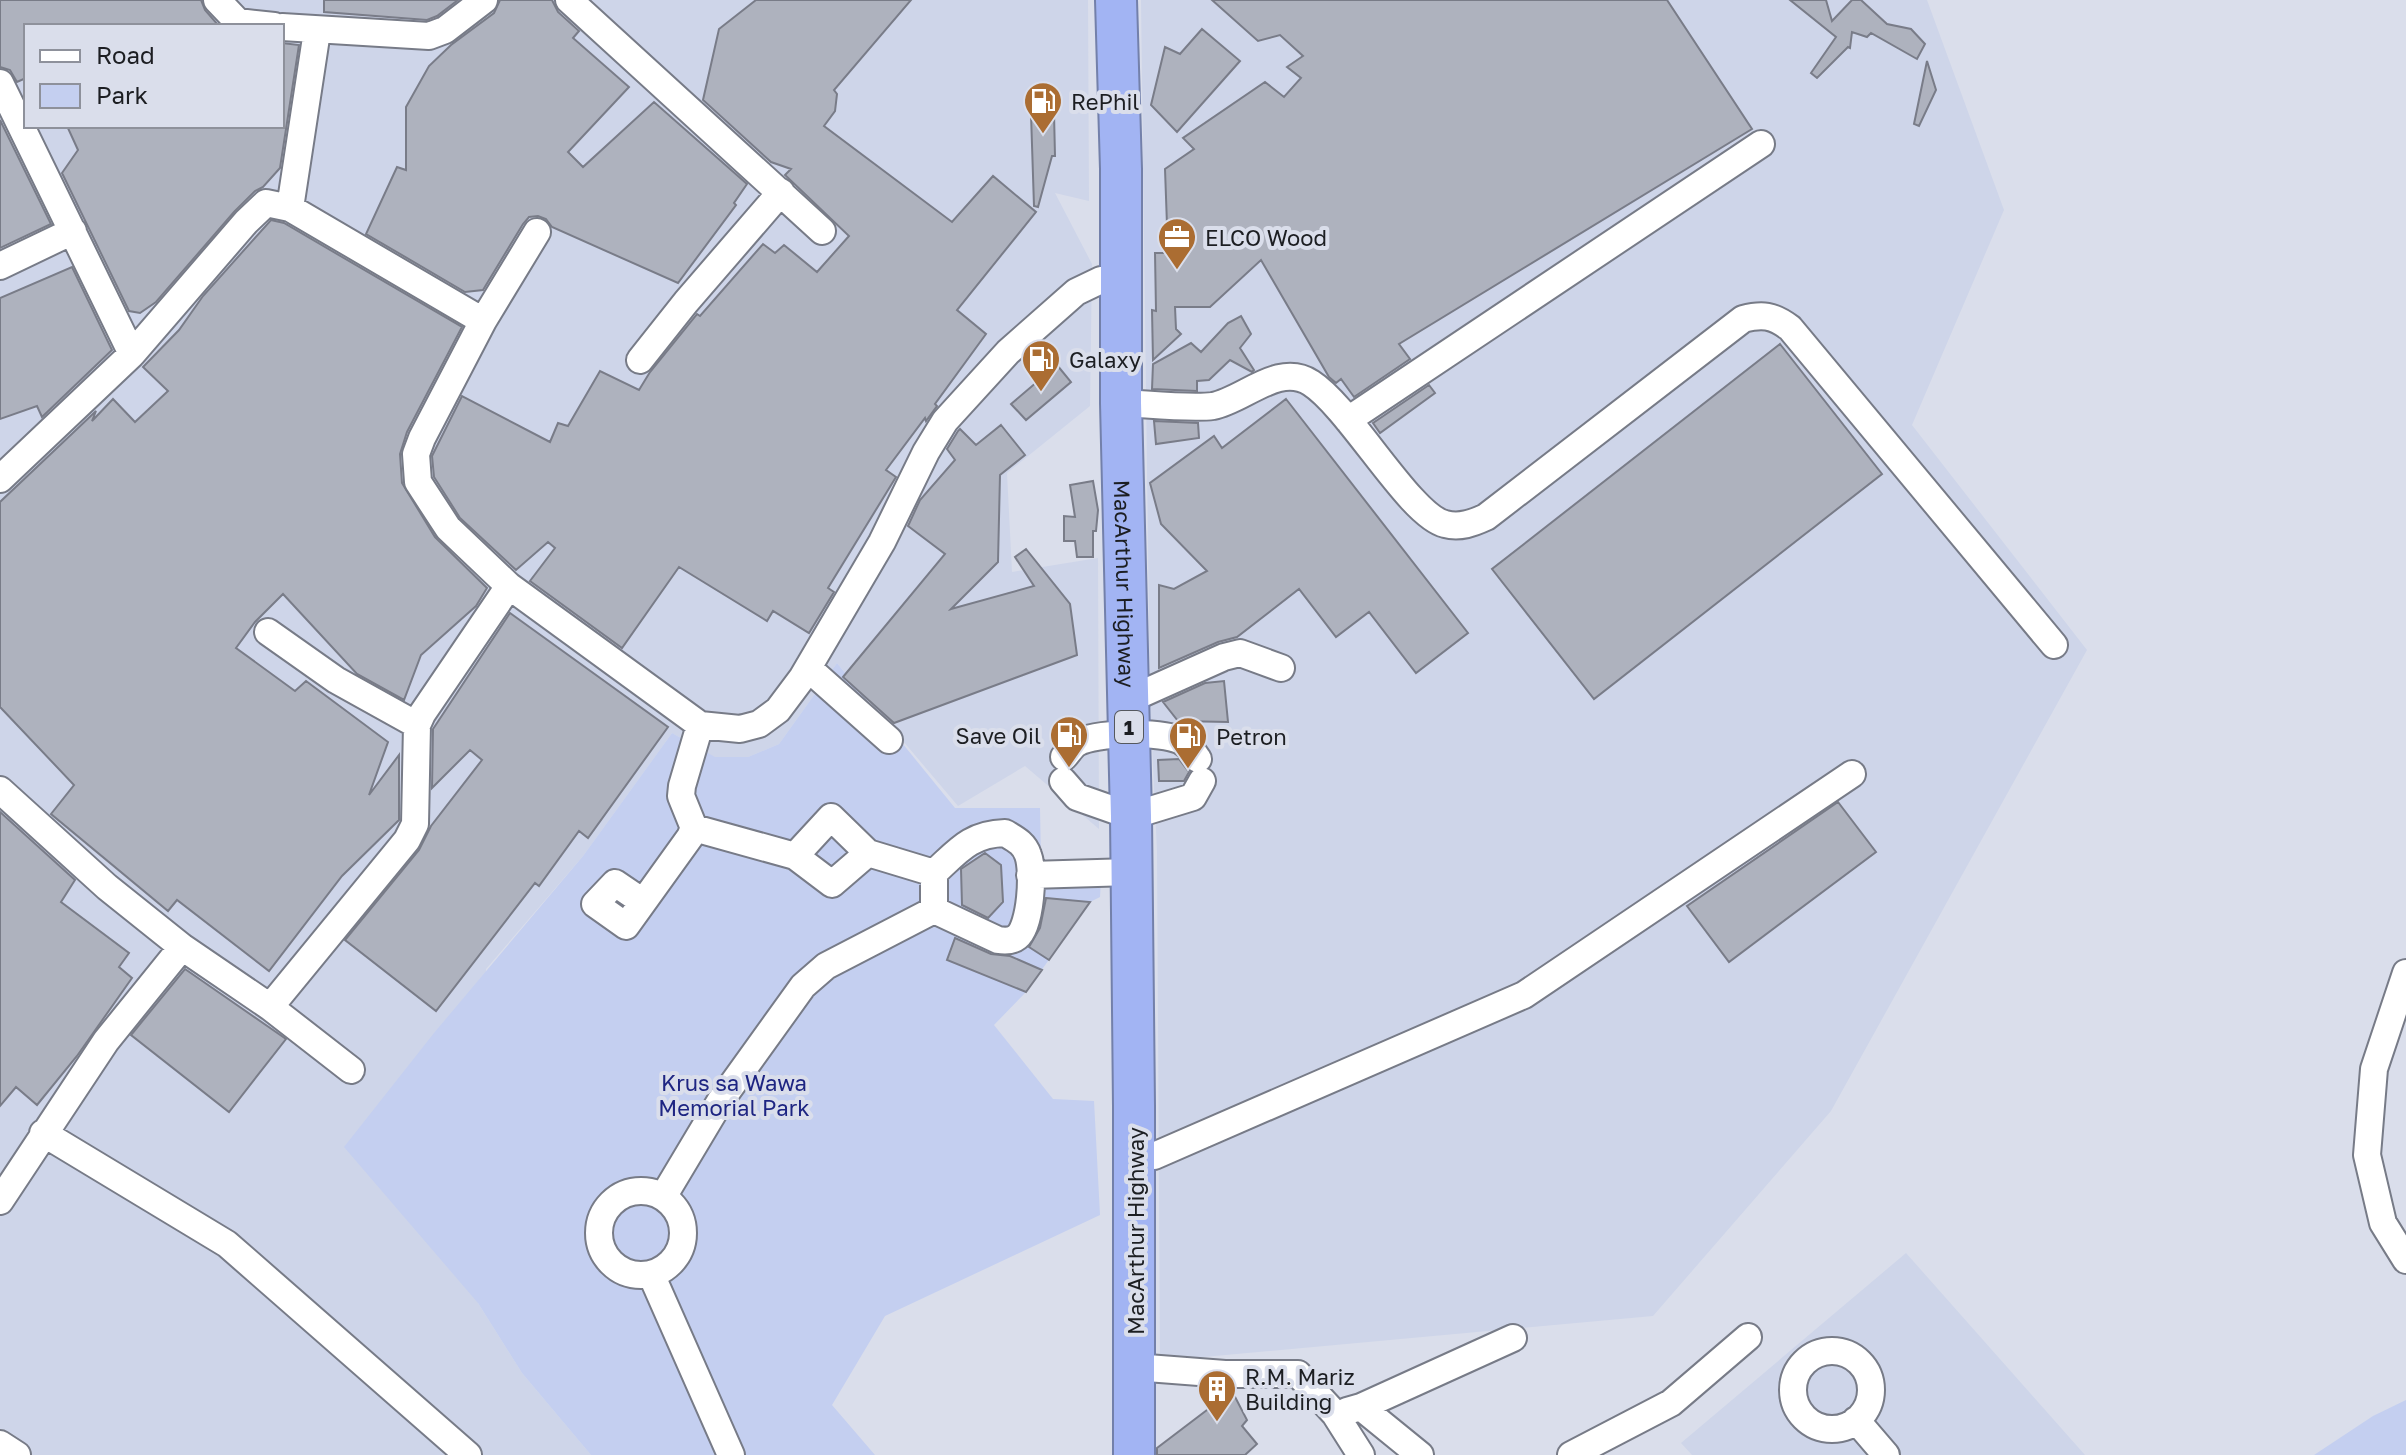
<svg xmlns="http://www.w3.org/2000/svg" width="2406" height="1455" viewBox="0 0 2406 1455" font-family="'Golos Text',sans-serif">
<rect width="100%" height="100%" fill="#dadeeb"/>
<!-- built -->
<path fill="#ced5e9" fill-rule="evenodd" d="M0 0H1088L1089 201 1055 193 1092 264 1090 406 1007 473 1012 572 1098 558 1099 829 1025 766 958 806 837 663 779 744 748 757H714L672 733 583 856 486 969 478 1303 522 1373 591 1455H0ZM26 26H282V126H26Z
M1141 0H1927L2004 210 1912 425 2087 650 1831 1111 1653 1316 1160 1361 1157 851 1150 703Z
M1906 1253 2085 1455H1692L1681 1443Z"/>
<!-- green -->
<path fill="#c4cff0" d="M837 663 955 808H1040L1041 862 1102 859 1100 897 1090 902 1026 992 994 1025 1053 1099 1094 1101 1100 1215 885 1316 832 1405 875 1455H591L522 1373 478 1303 344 1147 434 1033 583 856 672 733 715 757H748L779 744Z
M2406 1400V1455H2314L2373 1416Z"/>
<!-- building -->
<path fill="#aeb2be" stroke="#797c88" stroke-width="2" d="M0 0H201L205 10 219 26H26V78L17 82 10 70 0 67Z
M324 0H458L437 16 427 20 324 12Z
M500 0H552L558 12 579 31 573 38 629 87 568 152 583 167 654 102 747 184 734 203 736 205 678 283 552 227 546 219 538 216 529 217 523 224 483 290 465 292 366 234 397 167 406 170V107L429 66 451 45 494 13Z
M756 0H911L834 90 837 94 835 111 824 126 952 222 993 176 1036 212 957 310 986 334 935 404 937 406 926 421 925 418 886 470 896 477 828 588 834 592 809 633 773 611 767 621 679 567 622 648 530 581 555 548 548 542 516 570 460 518 434 477 432 456 462 396 550 442 558 423 568 426 600 371 639 390 650 372 697 314 700 316 763 244 775 253 784 245 817 272 849 236 785 175 791 169 771 162 703 100 719 29Z
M1212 0H1667L1752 129 1399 344 1410 359 1354 397 1341 379 1336 383 1329 377 1261 260 1210 307H1175L1176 329 1181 334 1153 360 1152 310 1156 311 1155 253H1168L1165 169 1194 149 1183 138 1265 82 1284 97 1301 78 1287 67 1303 56 1280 35 1258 41Z
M1790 0H1826L1832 21 1852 0H1861L1887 24 1911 29 1925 44 1917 59 1871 33 1867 37 1852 32 1850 48 1848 47 1817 78 1811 73 1836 37Z
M1202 29 1240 61 1177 132 1151 105 1165 47 1180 54Z
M282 43 299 45 280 168 263 187 255 191 234 212 156 302 140 313 129 311 62 173 78 150 67 126H282Z
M1927 61 1936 90 1919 126 1914 124Z
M1054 113 1055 156H1052L1038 207 1034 206 1031 114Z
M0 120 51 224 0 248Z
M271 220 284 223 462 327 407 432 400 454 402 483 435 537 487 588 476 606 421 655 404 700 357 674 283 594 255 622 236 648 295 691 306 681 388 742 369 795 399 755V820L342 876 269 971 177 900 168 911 51 814 74 785 0 707V502L96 411 92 421 113 399 135 422 168 391 143 367 179 330 203 296Z
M72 267 112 350 42 417 37 406 0 419V298Z
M1241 316 1251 334 1240 348 1254 370 1252 372 1230 360 1209 380 1197 381V391L1152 389 1153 364 1191 343 1201 352 1228 323Z
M1780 344 1882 474 1594 699 1492 569Z
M1057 365 1071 382 1026 420 1011 404Z
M1429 385 1435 393 1380 433 1373 423Z
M1286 399 1468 633 1416 673 1369 612 1336 637 1299 589 1237 637 1218 642 1159 668V585L1174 589 1207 571 1161 524 1150 483 1214 436 1222 448Z
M1154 421 1198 423 1199 438 1156 444Z
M1001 425 1025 455 1000 475 998 562 951 609 1034 586 1015 557 1026 549 1070 604 1077 655 894 723 843 677 945 554 908 526 920 500 955 460 947 449 958 431 960 429 976 445Z
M1093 481 1098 510 1096 531H1093V557H1077L1075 541H1064V516L1075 517 1070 485Z
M510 613 668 727 588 838 579 831 539 886 535 883 436 1011 345 940 419 850 431 826 482 760 470 750 432 788 433 729Z
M1224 681 1228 722 1178 721 1163 702 1205 683Z
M1179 759 1189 772 1184 781H1159L1158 760Z
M1838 802 1876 852 1729 962 1687 906Z
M0 812 75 880 61 902 129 953 119 967 132 978 77 1056 37 1105 16 1087 0 1106Z
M985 853 1001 865 1003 902 988 918 962 905 961 869Z
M1046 898 1090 902 1049 960 1029 947 1040 928Z
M955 938 991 954 1010 956 1042 970 1026 992 947 960Z
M185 969 286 1039 229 1112 131 1035Z
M1232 1391 1247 1420 1242 1426 1257 1444 1245 1455H1157V1448Z"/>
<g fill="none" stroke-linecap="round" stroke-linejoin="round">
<defs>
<path id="minor" d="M217 0 238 22 274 26
M569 0 822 231
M282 27 429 36 445 30 484 0
M0 83 132 354 0 479
M290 208 317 31
M537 232 483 321 422 438 416 454 418 482 448 528 509 586 700 725 740 729 759 724 778 710 802 678 882 542 926 452 945 421 1008 352 1076 292 1101 280 1119 279
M0 266 73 231
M132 354 246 222 266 203 290 208 483 321
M640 360 686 302 781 192
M1121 403C1146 404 1190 409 1213 406 1244 400 1279 362 1311 383 1350 408 1410 516 1445 524 1460 528 1473 523 1486 517L1743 319C1762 314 1773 315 1790 328L2054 645
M1348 420 1761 144
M268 632 336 680 417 725
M808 668 889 740
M1128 700 1224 657 1240 653 1281 668
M1064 757C1068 753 1072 746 1077 743 1095 732 1163 731 1181 741 1189 745 1193 752 1198 759
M1063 781 1077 797 1131 816 1193 797 1202 781
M0 790 107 887 182 947 270 1007
M694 828 795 856 832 884 868 853
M1005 833C1015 839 1024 843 1028 855 1034 871 1031 926 1017 937 1012 941 1004 941 998 940L934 910V873C958 851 970 834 1005 833Z
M795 856 831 817 868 853 934 873
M1030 875 1131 872
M643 902 615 883 595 904 626 926 690 837 694 828 681 796 682 786 700 725
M2406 973 2374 1069 2367 1155 2383 1223 2406 1260
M351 1070 270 1007 407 840 415 824 417 725 422 714 509 586
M43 1133 227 1244 468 1455
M1135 1156H1154L1524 995 1852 774
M599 1233a42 42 0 1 1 84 0a42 42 0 1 1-84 0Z
M663 1197 721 1100 803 986 826 966 934 910
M0 1201 106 1041 182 947
M651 1274 731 1455
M1793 1390a39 39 0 1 1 78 0a39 39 0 1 1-78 0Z
M1134 1367 1225 1374H1298L1335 1414 1361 1455
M1361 1407 1513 1338
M1347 1411 1361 1407 1420 1455
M1856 1420 1886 1455
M0 1444 17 1455
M1571 1455 1671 1403 1748 1337"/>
<g id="highway">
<path id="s1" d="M1116 0 1121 169V403L1131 816 1134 1106V1455"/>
</g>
</defs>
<!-- minor casing -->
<use href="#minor" stroke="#777b87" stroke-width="30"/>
<!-- highway casing -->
<use href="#highway" stroke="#7380aa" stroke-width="44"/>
<!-- minor -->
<use href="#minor" stroke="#fff" stroke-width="26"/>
<!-- highway -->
<use href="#highway" stroke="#a2b4f3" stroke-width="40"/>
</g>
<!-- icons -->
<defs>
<symbol id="fuel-pin" viewBox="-11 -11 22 30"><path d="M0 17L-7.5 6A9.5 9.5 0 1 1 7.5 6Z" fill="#ab6d32" stroke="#dadeeb"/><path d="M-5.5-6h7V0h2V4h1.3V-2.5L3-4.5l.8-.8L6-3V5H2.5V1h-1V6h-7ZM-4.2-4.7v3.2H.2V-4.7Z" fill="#fff"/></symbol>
<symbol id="office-pin" viewBox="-11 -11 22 30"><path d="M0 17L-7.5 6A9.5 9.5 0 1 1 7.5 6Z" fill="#ab6d32" stroke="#dadeeb"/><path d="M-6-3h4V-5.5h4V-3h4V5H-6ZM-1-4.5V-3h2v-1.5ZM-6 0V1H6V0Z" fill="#fff"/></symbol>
<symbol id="building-pin" viewBox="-11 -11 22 30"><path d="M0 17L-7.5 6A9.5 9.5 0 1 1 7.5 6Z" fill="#ab6d32" stroke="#dadeeb"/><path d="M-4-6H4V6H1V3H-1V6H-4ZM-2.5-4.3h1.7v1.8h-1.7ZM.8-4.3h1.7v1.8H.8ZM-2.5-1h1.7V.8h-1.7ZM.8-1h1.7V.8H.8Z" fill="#fff"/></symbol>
</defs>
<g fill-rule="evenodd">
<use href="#fuel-pin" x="1021" y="79" width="44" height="60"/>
<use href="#office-pin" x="1155" y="215" width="44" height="60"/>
<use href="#fuel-pin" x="1019" y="337" width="44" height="60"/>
<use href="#fuel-pin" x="1047" y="713" width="44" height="60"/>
<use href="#fuel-pin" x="1166" y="714" width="44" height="60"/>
<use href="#building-pin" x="1195" y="1367" width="44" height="60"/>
</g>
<g text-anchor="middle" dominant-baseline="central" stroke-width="8" stroke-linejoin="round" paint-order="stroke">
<!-- shield labels -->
<rect fill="#dadeeb" stroke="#55585e" stroke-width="2" x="1115" y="711" width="28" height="32" rx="6"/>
<g font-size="20" font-weight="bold" fill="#1c1e22">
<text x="1129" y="727">1</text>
</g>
<!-- poi labels -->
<g font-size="22" fill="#1c1e22" stroke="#dadeeb" text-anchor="start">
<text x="1071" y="101">RePhil</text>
<text x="1205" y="237">ELCO Wood</text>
<text x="1069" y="359">Galaxy</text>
<text x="1041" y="735" text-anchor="end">Save Oil</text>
<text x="1216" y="736">Petron</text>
<text x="1245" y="1376">R.M. Mariz<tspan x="1245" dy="25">Building</tspan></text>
</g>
<!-- street labels -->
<g font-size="22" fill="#1c1e22" stroke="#dadeeb">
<text stroke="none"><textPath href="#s1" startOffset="584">MacArthur Highway</textPath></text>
<text transform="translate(1135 1231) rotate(-90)">MacArthur Highway</text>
</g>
<!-- park labels -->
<g font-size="22" fill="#1e2582" stroke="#dadeeb">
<text x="734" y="1082">Krus sa Wawa<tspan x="734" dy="25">Memorial Park</tspan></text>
</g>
</g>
<!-- legend -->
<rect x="24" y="24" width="260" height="104" fill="#dadeeb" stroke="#8e919b" stroke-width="2"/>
<rect x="40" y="50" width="40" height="12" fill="#ffffff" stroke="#8e919b" stroke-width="2"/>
<text x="96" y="64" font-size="24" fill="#1c1e22">Road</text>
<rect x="40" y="84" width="40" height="24" fill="#c4cff0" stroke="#8e919b" stroke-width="2"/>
<text x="96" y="104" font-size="24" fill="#1c1e22">Park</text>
</svg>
